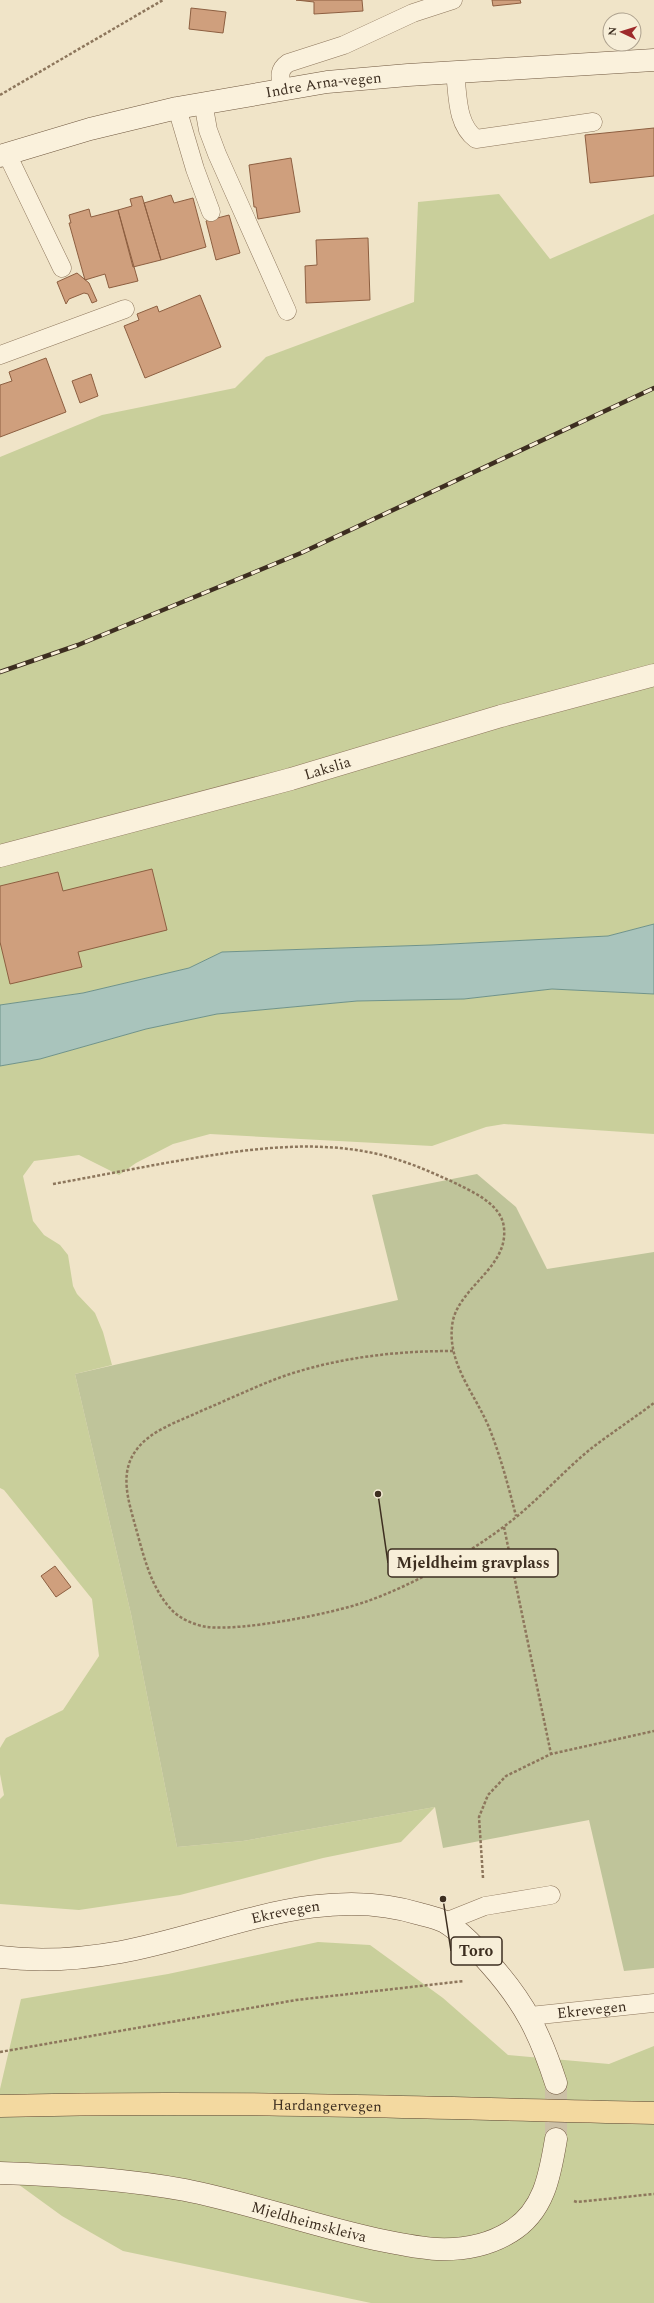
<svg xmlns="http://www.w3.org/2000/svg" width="654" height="2303" viewBox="0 0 654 2303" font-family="Spectral,serif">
<rect width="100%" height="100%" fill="#f0e4c8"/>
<!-- green -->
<path fill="#c9cf9b" d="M499 194 550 259 654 214V924L608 936 431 945 222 952 189 968 83 993 0 1005V457L102 415 235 388 266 357 414 302 418 202Z
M552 989 654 994V1134L504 1124 486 1127 432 1146 210 1134 173 1144 136 1163 119 1175 79 1155 34 1161 23 1176 33 1221 44 1235 60 1245 68 1255 73 1286 77 1294 95 1313 103 1332 112 1365 75 1374 131 1614 177 1847 243 1841 435 1807 401 1842 323 1858 180 1895 79 1910 0 1904V1799L4 1795 0 1774V1748L6 1738 63 1710 99 1656 92 1599 4 1490 0 1488V1066L40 1059 146 1029 217 1014 357 1001 464 999Z
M318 1942 370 1945 443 1998 508 2055 609 2064 654 2046V2303H371L123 2251 62 2216 0 2171V2089L21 1999 168 1974Z"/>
<!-- cemetery -->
<path fill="#bfc49a" d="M477 1174 516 1207 547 1269 654 1252V1968L624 1971 589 1820 443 1848 435 1807 243 1841 177 1847 131 1614 75 1374 398 1300 372 1195Z"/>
<!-- water -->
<path fill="#a9c4bc" stroke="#6f938a" d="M654 924V994L552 989 464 999 357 1001 217 1014 146 1029 40 1059 0 1066V1005L83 993 189 968 222 952 431 945 608 936Z"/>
<!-- building -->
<path fill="#cf9f7d" stroke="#8d5f41" d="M296 0H362L363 11 314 14V2Z
M492 0H520L521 3 493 6Z
M191 8 226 12 223 33 189 29Z
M654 128V176L590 183 585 135Z
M291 158 300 212 258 219 256 207H254L249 165Z
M171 195 174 203 193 198 206 247 161 260 144 203Z
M142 196 161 260 133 267 118 210 132 206 130 199Z
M89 209 91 217 118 210 138 281 109 288 105 274 85 280 69 223H71L69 215Z
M229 215 240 253 216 260 206 221Z
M368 238 370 300 306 303 305 266 317 265 316 240Z
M77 273 89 283 97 301 92 303 88 294 84 293 69 299 66 304 57 282Z
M200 295 221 347 145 378 124 326 139 320 137 314 157 306 159 312Z
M46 358 66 412 0 437V385L12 381 9 372Z
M91 374 98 396 80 403 72 381Z
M152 869 167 930 78 952 82 967 10 984 0 942V886L58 872 63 891Z
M55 1566 71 1587 56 1597 41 1576Z"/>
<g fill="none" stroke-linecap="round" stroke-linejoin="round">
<!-- secondary-tunnel -->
<path stroke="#ccc0a6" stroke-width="22" stroke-dasharray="22 11" stroke-linecap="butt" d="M556 2139V2083"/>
<defs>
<g id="service">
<path d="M455 72C458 95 456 124 476 139L593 122"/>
<path d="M282 89C280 77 278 70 288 63L344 45 413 13 453 0"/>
<path d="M203 102 208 130 217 154 287 311"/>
<path d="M177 108 195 169 211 212"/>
<path d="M7 154 62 268"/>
<path d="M0 355 125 309"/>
<path d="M445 1922 485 1906 551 1895"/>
<path id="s1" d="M530 2016 654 2003"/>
</g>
<g id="minor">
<path id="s2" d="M0 856 291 779 501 716 654 675"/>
</g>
<g id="secondary">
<path id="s3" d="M0 156 90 129 177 108 327 82 408 75 654 60"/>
<path id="s4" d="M0 1957C39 1962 82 1959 121 1952 219 1934 320 1882 420 1914 427 1916 437 1918 445 1922 459 1930 479 1951 490 1964 525 2003 540 2034 556 2083"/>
<path id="s5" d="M0 2173C62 2175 125 2179 185 2190 250 2203 311 2225 375 2239 395 2243 417 2248 437 2249 462 2250 489 2245 510 2232 544 2212 550 2175 556 2139"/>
</g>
<g id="primary">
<path id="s6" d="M0 2106C218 2100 436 2108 654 2113"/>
</g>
</defs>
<!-- service casing -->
<use href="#service" stroke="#8d765c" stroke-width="19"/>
<!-- minor casing -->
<use href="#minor" stroke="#8d765c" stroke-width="23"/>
<!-- secondary casing -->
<use href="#secondary" stroke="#6f573f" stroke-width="23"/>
<!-- primary casing -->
<use href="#primary" stroke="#5b4430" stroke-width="23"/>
<!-- path -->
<path stroke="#8d765c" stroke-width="2.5" stroke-dasharray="3 2" stroke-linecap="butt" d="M0 95 163 0
M53 1184C92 1177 132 1169 171 1162 241 1150 312 1138 382 1155 408 1162 432 1172 457 1184 475 1193 502 1205 504 1228 508 1267 462 1285 453 1320 445 1360 473 1391 488 1425 500 1454 508 1485 516 1516
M453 1351C397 1351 343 1357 290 1374 260 1384 230 1399 201 1411 180 1421 151 1430 137 1449 119 1472 128 1499 135 1525 143 1553 150 1586 170 1608 178 1618 194 1625 207 1627 244 1631 330 1614 365 1602 411 1586 467 1555 506 1525 537 1502 563 1471 593 1447 613 1432 634 1418 654 1403
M504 1527 551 1754
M483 1878 479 1817 488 1795 506 1776 551 1754 654 1731
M0 2052 296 2000 464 1981
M574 2201 577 2202 654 2194"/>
<!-- service -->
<use href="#service" stroke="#faf1dc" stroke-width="18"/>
<!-- minor -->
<use href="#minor" stroke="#faf1dc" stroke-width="22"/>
<!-- secondary -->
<use href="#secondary" stroke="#faf1dc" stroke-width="22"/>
<!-- primary -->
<use href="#primary" stroke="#f3d9a0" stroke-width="22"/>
<defs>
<path id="rail" d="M0 672 78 645 301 553 654 388"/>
</defs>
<!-- rail casing -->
<use href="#rail" stroke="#3d2e20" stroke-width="4.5"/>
<!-- rail -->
<use href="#rail" stroke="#f7eed8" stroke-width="3" stroke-dasharray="9" stroke-linecap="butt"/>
</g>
<g text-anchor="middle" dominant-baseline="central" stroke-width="4" stroke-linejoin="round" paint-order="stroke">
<!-- street labels -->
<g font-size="15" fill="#3d2e20" stroke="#f7eed8">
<text stroke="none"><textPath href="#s3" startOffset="332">Indre Arna-vegen</textPath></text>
<text stroke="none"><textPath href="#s2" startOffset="339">Lakslia</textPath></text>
<text stroke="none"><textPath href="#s4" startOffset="291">Ekrevegen</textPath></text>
<text stroke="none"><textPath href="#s1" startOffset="62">Ekrevegen</textPath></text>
<text stroke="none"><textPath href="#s6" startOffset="327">Hardangervegen</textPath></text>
<text stroke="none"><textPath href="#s5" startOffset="314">Mjeldheimskleiva</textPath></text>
</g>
</g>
<!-- callouts -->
<path fill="none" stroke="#3d2e20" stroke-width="1.5" d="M378 1494L388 1563M443 1899L451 1951"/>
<g fill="#3d2e20" stroke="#f7eed8" stroke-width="1.5">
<circle cx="378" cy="1494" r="4"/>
<circle cx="443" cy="1899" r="4"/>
</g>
<g fill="#f7eed8" stroke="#3d2e20" stroke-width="1.5">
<rect x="388" y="1549" width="170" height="28" rx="4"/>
<rect x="451" y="1937" width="51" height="28" rx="4"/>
</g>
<g font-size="16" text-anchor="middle" font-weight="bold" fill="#3d2e20">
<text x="473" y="1568">Mjeldheim gravplass</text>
<text x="476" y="1956">Toro</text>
</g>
<!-- north arrow -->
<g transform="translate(622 32) rotate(274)"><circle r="19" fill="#f7eed8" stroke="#ada18e"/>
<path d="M0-3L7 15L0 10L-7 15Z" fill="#9e2a2b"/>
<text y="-6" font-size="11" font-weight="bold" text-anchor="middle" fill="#3d2e20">N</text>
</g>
</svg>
